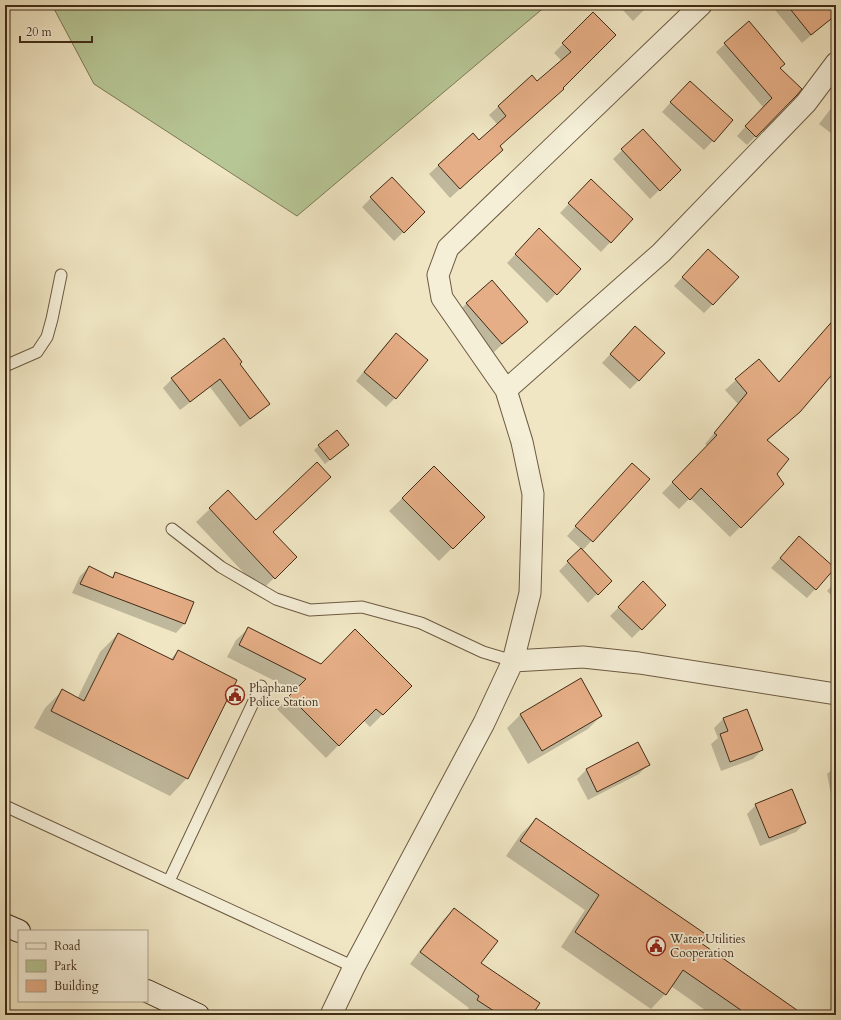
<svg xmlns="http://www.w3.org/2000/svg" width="841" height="1020" viewBox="0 0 841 1020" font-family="Cardo,serif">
<rect width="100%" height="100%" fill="#f0e6c3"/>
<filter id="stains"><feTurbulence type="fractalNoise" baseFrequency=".005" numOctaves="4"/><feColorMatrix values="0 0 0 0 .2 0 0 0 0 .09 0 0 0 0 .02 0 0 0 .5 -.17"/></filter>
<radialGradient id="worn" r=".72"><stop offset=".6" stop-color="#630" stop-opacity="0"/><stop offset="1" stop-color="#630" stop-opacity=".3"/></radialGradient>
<!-- green -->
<path fill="#b7c695" stroke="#7c7956" d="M52 5H547L297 216 94 84Z"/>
<!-- shadow -->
<path fill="#0003" d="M618 5H649L633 21Z
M771 5H831L836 11V14L828 21 802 43Z
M593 13 614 35 499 146 493 159 450 198 429 174 473 134 479 141 498 125 489 115 532 76 537 82 562 61 554 53Z
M725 44 779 69 796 95 747 145 737 136 763 107 716 52Z
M681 91 732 120 704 150 662 112Z
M836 102V137L819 124Z
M643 130 671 179 650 199 613 159Z
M582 190 632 219 601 252 560 213Z
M371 198 415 221 394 241 362 207Z
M530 239 580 269 547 303 507 263Z
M5 247 10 253 5 258Z
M708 250 713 304 704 313 674 286Z
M467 303 518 330 493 353 458 312Z
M830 325 836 330V369L799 412 767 441 775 474 783 484 730 537 690 498 679 509 662 493 708 446 705 444 738 404 725 390 736 380 779 383 820 335Z
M396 334 395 398 386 407 356 381 387 343Z
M627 336 639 380 630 389 602 363Z
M239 364 269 403 260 412 240 427 210 387 180 410 163 388 172 379Z
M337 431 343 449 325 464 314 450Z
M434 467 483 517 439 561 389 511Z
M624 473 648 479 582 551 610 581 588 603 559 571 581 549 567 536Z
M228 492 256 521 272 532 282 570 261 591 196 522Z
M799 537 834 568 807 598 771 568Z
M89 567 111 578 116 573 192 603 184 624 176 633 72 593 80 576Z
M836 581V600L827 591Z
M643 583 665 605 632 638 610 616Z
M249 628 321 665 411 686 370 727 363 720 326 758 277 709 295 691 227 657 236 640Z
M118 634 170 660 178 651 187 778 170 796 34 728 45 708 62 691 77 699 100 652Z
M580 679 601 716 588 729 528 764 507 728 520 715Z
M747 710 762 750 753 759 721 771 711 744 718 738 714 728 723 719Z
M638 744 648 765 639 774 588 800 577 779 586 770Z
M836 766V819L827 774Z
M756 805 805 823 796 832 760 846 747 814Z
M536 819 700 944 802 1015H712L671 986 665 994 651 1009 561 947 585 910 506 856 521 834Z
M454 909 480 963 537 1015H472L467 1011 469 1008 410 964 443 920Z"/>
<!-- building -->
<path fill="#e6ae86" stroke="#412c17" d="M787 5H836V15L811 35Z
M593 12 616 35 563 88 564 89 500 146 503 150 460 189 438 165 473 133 479 140 506 116 498 106 532 75 537 81 571 52 562 43Z
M749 21 785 64 780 68 802 89 797 95 756 137 745 126 772 98 724 43Z
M690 81 733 120 714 142 670 102Z
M643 129 681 170 660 191 621 149Z
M392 177 425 212 404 233 370 197Z
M591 179 633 219 611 243 568 203Z
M539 228 581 269 557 295 515 254Z
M708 249 739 277 713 305 682 277Z
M492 280 528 322 502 344 466 303Z
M836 317V370L800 412 767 440 789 459 777 474 784 484 741 528 701 488 690 500 672 482 717 435 714 433 747 393 735 379 759 359 779 382Z
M635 326 665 353 639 381 610 354Z
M396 333 428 360 396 399 364 372Z
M224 338 242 362 240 364 270 404 250 419 220 379 190 402 171 378Z
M337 430 349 445 330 460 318 445Z
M317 462 331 477 273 532 297 557 275 579 209 508 228 490 256 520Z
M632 463 650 479 593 542 575 526Z
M434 466 485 517 453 549 402 498Z
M799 536 835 568 816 590 780 558Z
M581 548 612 581 598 595 567 561Z
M89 566 113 578 115 572 194 602 185 624 80 584Z
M643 581 666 605 642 630 618 607Z
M248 627 321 664 355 629 412 686 383 715 376 709 339 746 289 696 306 679 239 645Z
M118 633 173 660 178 650 237 680 188 779 51 711 62 689 84 701Z
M581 678 602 716 542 751 520 714Z
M747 709 763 750 730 762 720 734 728 731 723 718Z
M638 742 650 765 597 792 586 769Z
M792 789 806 823 769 838 755 804Z
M536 818 707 935 701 943 804 1015H748L683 970 666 995 575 932 599 895 520 841Z
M454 908 498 941 481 963 540 1003 532 1015H500L477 1000 479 996 420 952Z"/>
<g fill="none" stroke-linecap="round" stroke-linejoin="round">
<defs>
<path id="lane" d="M5 366 37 352 47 337 52 319 61 275
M172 529 221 567 276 599 310 610 362 607 421 623 483 652 513 661
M5 806 354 967
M169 881 261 686"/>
<path id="street" d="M506 390 661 253 806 103 836 63
M513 661 583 657 639 663 836 694
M331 1015 354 967 484 723 513 661 530 593 533 494 522 442 506 390 442 298 438 275 448 248 701 5"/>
<path id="secondary" d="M5 925 19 931
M147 991 198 1015"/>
</defs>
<!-- lane casing -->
<use href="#lane" stroke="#6d5a42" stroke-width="13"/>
<!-- street casing -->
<use href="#street" stroke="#6d5a42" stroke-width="23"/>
<!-- secondary casing -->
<use href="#secondary" stroke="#412c17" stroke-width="24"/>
<!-- lane -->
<use href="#lane" stroke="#f5efd8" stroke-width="11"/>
<!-- street -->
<use href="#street" stroke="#f5efd8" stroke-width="21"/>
<!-- secondary -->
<use href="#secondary" stroke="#f5efd8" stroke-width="22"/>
</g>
<!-- icons -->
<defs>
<symbol id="civic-ring" viewBox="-11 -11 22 22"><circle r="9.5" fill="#f5efd8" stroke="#8f2418" stroke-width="1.5"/><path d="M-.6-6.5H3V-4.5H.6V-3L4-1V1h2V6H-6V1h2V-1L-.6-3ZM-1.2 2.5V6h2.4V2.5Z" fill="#8f2418"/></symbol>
</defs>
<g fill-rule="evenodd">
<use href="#civic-ring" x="224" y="684" width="22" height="22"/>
<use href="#civic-ring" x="645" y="935" width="22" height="22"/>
</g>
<g text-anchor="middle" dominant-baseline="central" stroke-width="3.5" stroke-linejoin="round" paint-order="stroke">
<!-- poi labels -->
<g font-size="12" fill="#412c17" stroke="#f5efd8" text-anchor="start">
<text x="249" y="688">Phaphane<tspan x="249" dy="14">Police Station</tspan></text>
<text x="670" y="939">Water Utilities<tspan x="670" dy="14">Cooperation</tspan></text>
</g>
</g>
<!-- margin -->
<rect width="841" height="1020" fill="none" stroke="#f0e6c3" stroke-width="20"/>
<rect x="6" y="6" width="829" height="1008" fill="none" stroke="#412c17" stroke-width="2"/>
<rect x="10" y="10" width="821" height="1000" fill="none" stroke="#412c17"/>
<!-- legend -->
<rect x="18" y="930" width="130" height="72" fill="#f5efd8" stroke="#ada18b"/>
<rect x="26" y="943" width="20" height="6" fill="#f5efd8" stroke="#ada18b"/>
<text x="54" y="950" font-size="12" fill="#412c17">Road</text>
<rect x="26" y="960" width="20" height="12" fill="#b7c695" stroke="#ada18b"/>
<text x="54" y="970" font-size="12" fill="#412c17">Park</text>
<rect x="26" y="980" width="20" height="12" fill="#e6ae86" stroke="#ada18b"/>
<text x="54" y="990" font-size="12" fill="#412c17">Building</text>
<!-- scale -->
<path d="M20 36v6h72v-6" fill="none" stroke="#412c17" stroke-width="2"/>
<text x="26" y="36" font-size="12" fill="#412c17" stroke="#f5efd8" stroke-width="3" paint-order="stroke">20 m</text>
<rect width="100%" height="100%" filter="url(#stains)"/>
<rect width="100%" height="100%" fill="url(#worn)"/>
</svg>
